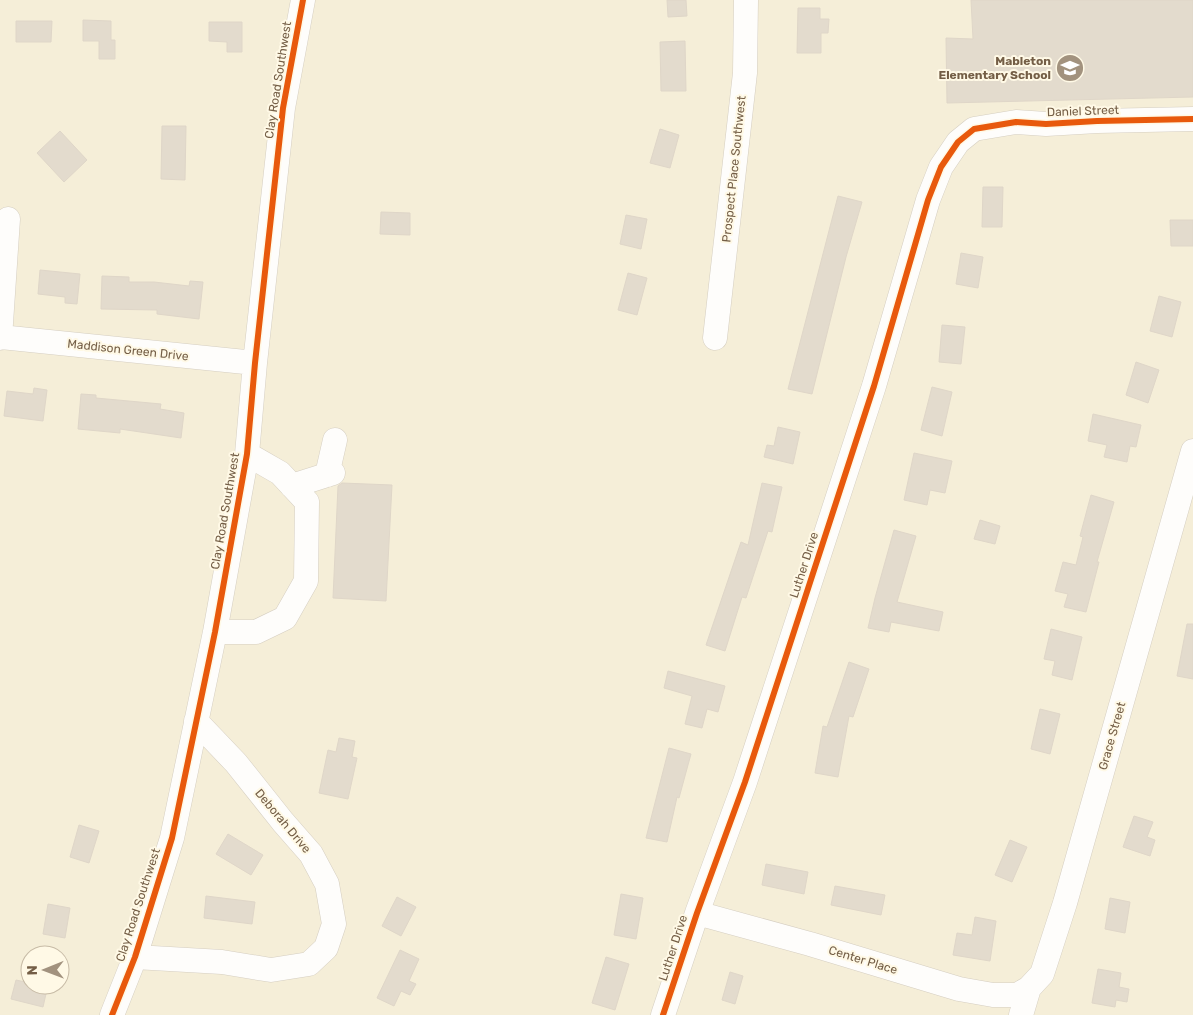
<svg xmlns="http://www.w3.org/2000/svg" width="1193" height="1015" viewBox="0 0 1193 1015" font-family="Rubik,sans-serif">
<rect width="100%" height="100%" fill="#f6f3e6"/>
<!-- residential -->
<path fill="#f5eed8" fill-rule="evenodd" d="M0 0H1193V1015H0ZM30 955H60V985H30Z"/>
<!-- building -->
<path fill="#e3dbcd" stroke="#dfd6c8" d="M667 0H686L687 16 668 17Z
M971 0H1193V97L947 103 946 38 973 39Z
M798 8H820V19H829L828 33H821V53H797Z
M83 20 111 21V40H115V59H99V41H83Z
M16 21H52L51 42H16Z
M209 22H242V52H227V42L209 41Z
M685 41 686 91H661L660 42Z
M162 126H186L185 180 161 179Z
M660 129 679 135 670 168 650 163Z
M60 131 87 160 64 182 37 153Z
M983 187H1003L1002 227H982Z
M838 196 862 202 846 257 812 394 788 389Z
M381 212 410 213V235L380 234Z
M626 215 647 219 641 249 620 244Z
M1170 220H1193V246H1171Z
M961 253 983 257 978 288 956 284Z
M40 270 80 274 77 304 65 303V297L38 294Z
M628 273 647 278 637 315 618 310Z
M102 276 129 277V282H154L189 286 190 281 203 282 199 319 157 314V310L101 309Z
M1159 296 1181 302 1172 337 1150 331Z
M942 325 965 327 961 364 939 362Z
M1136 362 1159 370 1148 403 1126 395Z
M932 387 952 392 942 436 921 430Z
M34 388 47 390 43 421 4 416 7 391 33 394Z
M81 394 96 395V398L161 404 160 409 184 413 181 438 120 429V433L78 429Z
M1093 414 1141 425 1136 447 1130 446 1127 462 1104 457 1107 445 1088 441Z
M778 427 800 432 793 464 764 457 767 445 774 446Z
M914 453 952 461 945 493 930 490 927 505 904 500Z
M342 483 392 485 386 601 333 598 338 486Z
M762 483 782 487 772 532 768 531 746 598 742 597 725 651 706 645 741 542 748 545Z
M1091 495 1114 502 1097 562H1099L1086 612 1064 607 1068 594 1055 591 1063 562 1076 565 1083 537 1080 536Z
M980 520 1000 526 995 544 974 539Z
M894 530 916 536 897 602 943 612 939 631 891 622 889 632 868 628 875 598Z
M1187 624H1193V679L1177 676Z
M1051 629 1082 637 1072 680 1052 675 1055 661 1044 659Z
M849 662 869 669 853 717 849 716 838 777 815 773 823 726 827 727Z
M668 671 725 686 718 712 707 709 702 728 685 724 692 696 664 688Z
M1040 709 1060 714 1050 754 1031 749Z
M339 738 355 741 352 757 357 758 348 799 319 793 328 750 336 752Z
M669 748 691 754 679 798 677 797 667 842 646 838Z
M1134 816 1153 822 1147 837 1155 840 1150 856 1123 847Z
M79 825 99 831 89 863 70 857Z
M228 834 263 855 251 875 216 854Z
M1010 840 1027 847 1012 882 995 875Z
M766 864 808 872 804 894 762 885Z
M835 886 885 895 881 915 831 905Z
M621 894 643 898 636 939 614 935Z
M206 896 255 902 252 924 204 918Z
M397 897 416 907 401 936 382 926Z
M1110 898 1130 902 1125 933 1105 929Z
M48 904 70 908 65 938 43 934Z
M975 917 996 921 990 961 953 955 957 933 972 935Z
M400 950 419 959 409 981 416 984 410 995 401 991 394 1006 377 998Z
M606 957 629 964 615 1010 592 1003Z
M1098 969 1121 973 1119 987 1129 989 1127 1002 1116 1000 1115 1007 1092 1003Z
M730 972 743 976 735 1004 722 1000Z
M16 980 30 983V985H48L43 1007 11 999Z"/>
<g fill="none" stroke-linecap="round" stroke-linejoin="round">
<defs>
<path id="minor" d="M0 337 255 363
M0 338 8 219
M715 338 745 73 746 0
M327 475 335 440
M292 486 333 473
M215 632H256L285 618 306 581 307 502 280 473 247 454
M697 913 810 944 959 989 993 995H1017L1029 988
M135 957 222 962 271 970 309 964 326 948 334 924 327 884 311 854 283 822 236 763 196 721
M112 1015 135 957 172 838 215 632 247 454 255 363 283 108 303 0
M663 1015 697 913 745 782 874 386 928 200 941 167 958 142 974 129 1016 122 1046 124 1097 121 1193 119
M1021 1015 1029 988 1042 974 1065 903 1193 451"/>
</defs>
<!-- minor casing -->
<use href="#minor" stroke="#d5cec1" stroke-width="25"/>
<!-- minor -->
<use href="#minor" stroke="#fefdfb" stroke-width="24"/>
<defs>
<path id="cycleway" d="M112 1015 135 957 172 838 215 632 247 454 255 363 283 108 303 0
M663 1015 697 913 745 782 874 386 928 200 941 167 958 142 974 129 1016 122 1046 124 1097 121 1193 119"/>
</defs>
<!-- cycleway casing -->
<use href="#cycleway" stroke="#fff9e6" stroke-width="9"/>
<!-- cycleway -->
<use href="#cycleway" stroke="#e8590c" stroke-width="6"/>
</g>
<!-- icons -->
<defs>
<symbol id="school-disc" viewBox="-11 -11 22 22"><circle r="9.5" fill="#a2927e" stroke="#fff9e6"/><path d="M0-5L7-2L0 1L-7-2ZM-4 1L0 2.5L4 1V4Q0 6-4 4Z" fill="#fff"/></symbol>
</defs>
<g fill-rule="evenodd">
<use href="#school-disc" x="1054" y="52" width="32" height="32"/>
</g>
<g text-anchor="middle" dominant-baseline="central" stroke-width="4" stroke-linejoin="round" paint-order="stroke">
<!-- poi labels -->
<g font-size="12" font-weight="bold" fill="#745e46" stroke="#fff9e6" text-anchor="end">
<text x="1051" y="61">Mableton<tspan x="1051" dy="14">Elementary School</tspan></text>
</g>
<!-- street labels -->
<g font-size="12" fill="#745e46" stroke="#fff9e6">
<text transform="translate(278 80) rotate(-81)">Clay Road Southwest</text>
<text transform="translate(1083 111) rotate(-2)">Daniel Street</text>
<text transform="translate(734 169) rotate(-84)">Prospect Place Southwest</text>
<text transform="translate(128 350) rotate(6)">Maddison Green Drive</text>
<text transform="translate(225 511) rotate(-80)">Clay Road Southwest</text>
<text transform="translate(804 565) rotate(-72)">Luther Drive</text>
<text transform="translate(1112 736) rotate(-74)">Grace Street</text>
<text transform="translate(283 821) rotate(50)">Deborah Drive</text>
<text transform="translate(138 905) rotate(-72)">Clay Road Southwest</text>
<text transform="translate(673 948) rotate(-72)">Luther Drive</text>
<text transform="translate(863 960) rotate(17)">Center Place</text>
</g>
</g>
<!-- north arrow -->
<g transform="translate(45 970) rotate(269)"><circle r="24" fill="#fff9e6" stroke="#c7bba6"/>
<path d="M0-4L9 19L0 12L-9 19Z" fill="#a2927e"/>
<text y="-8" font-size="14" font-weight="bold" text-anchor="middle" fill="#745e46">N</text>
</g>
</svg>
